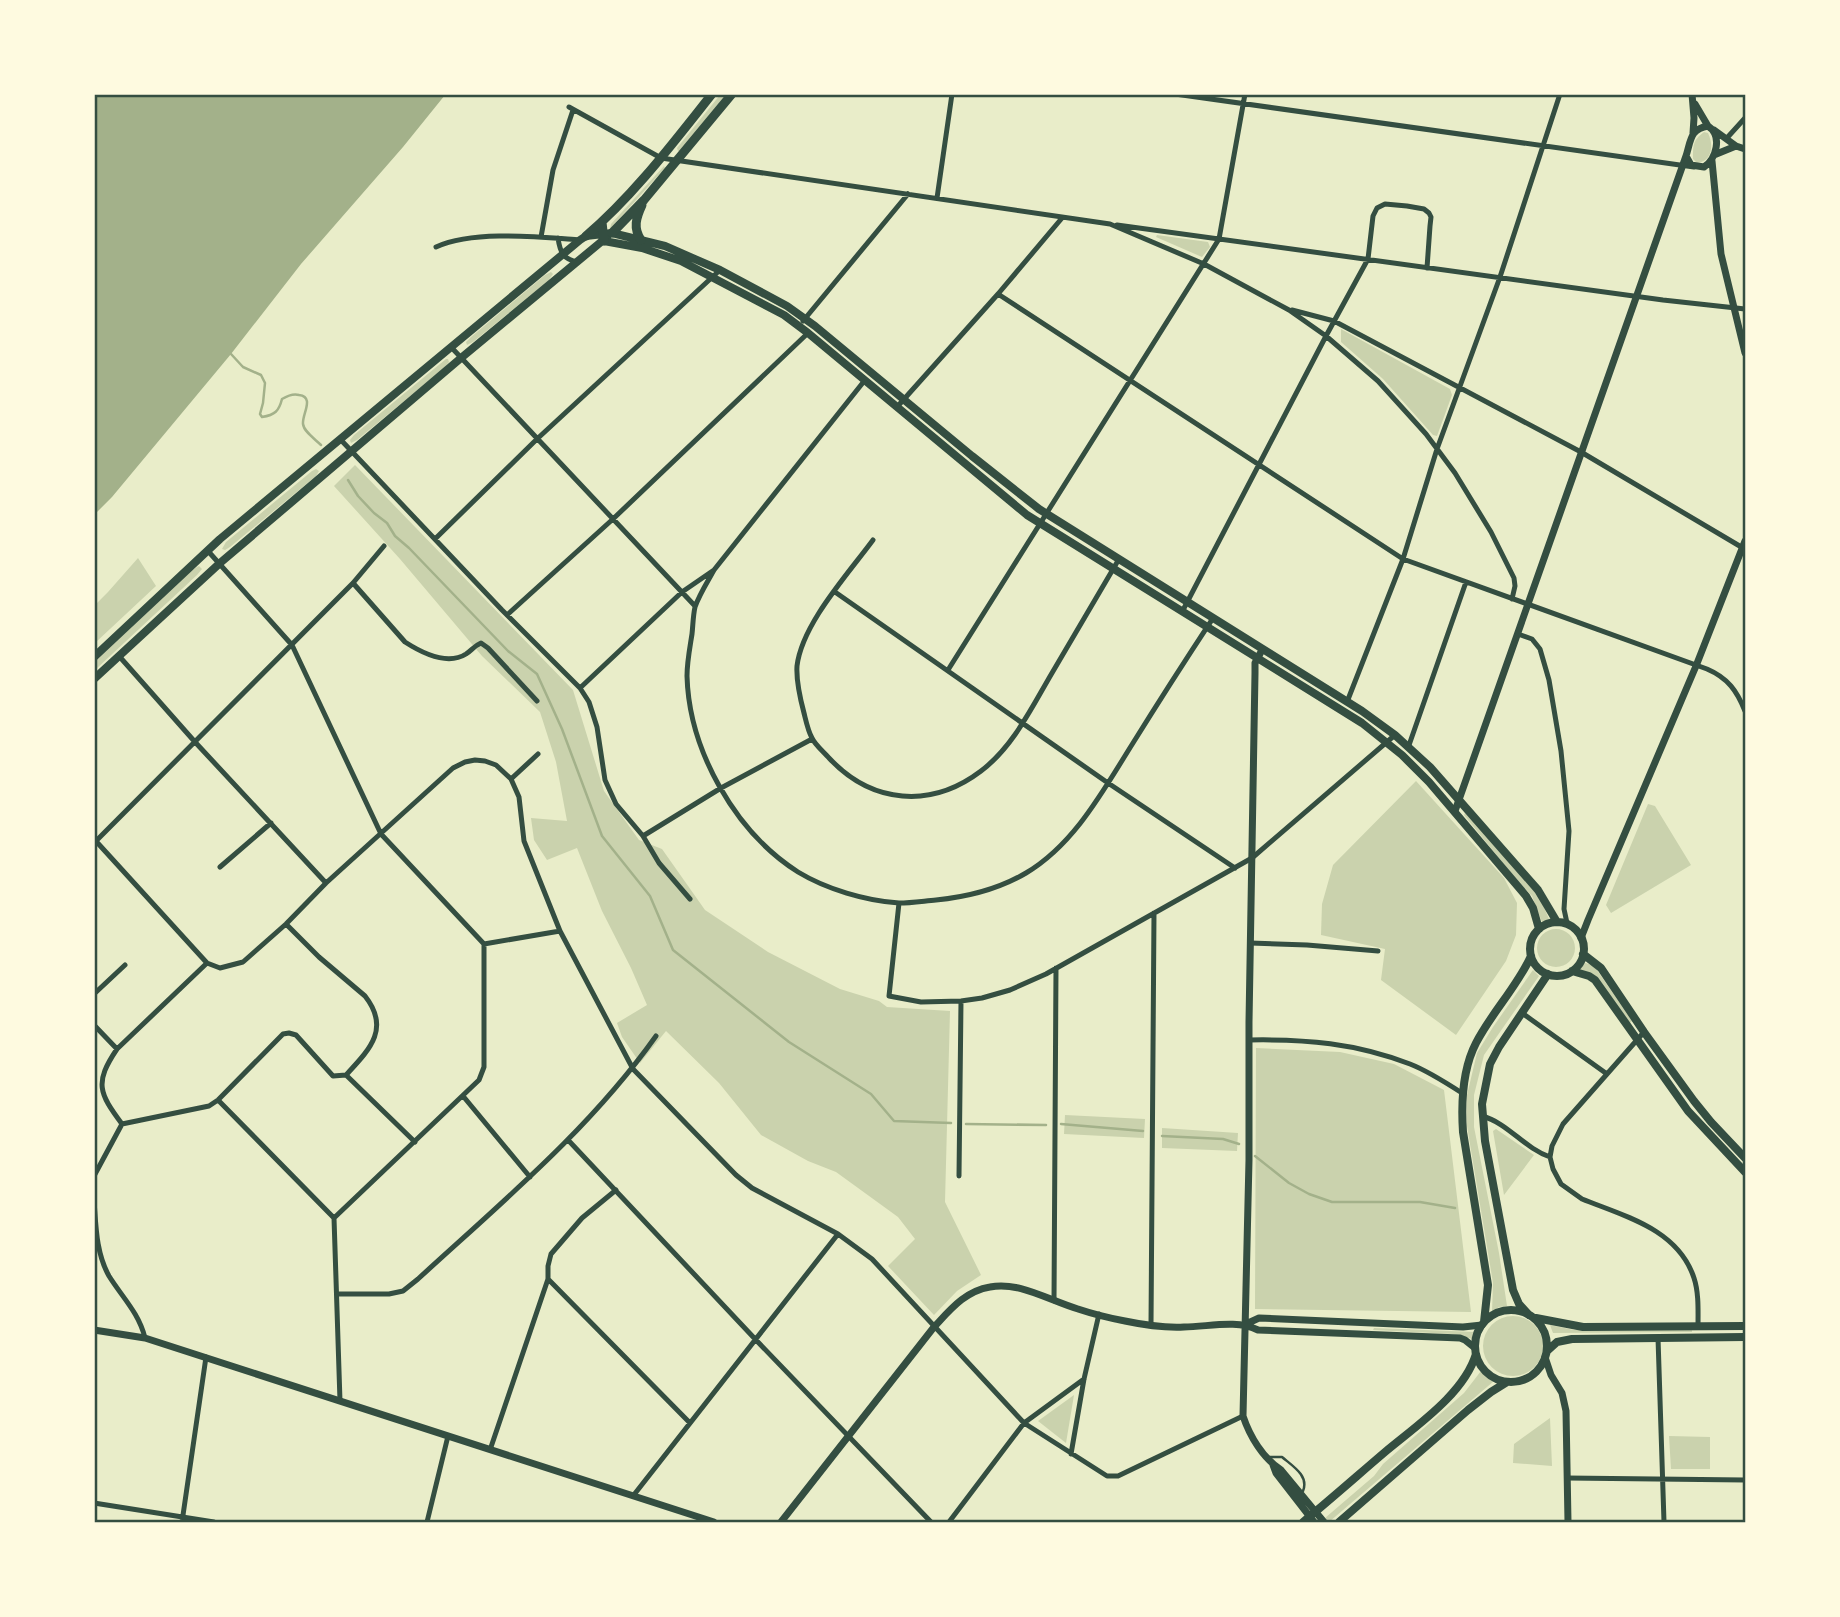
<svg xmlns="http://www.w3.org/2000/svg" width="1840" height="1617" viewBox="0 0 1840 1617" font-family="Spectral,serif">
<rect width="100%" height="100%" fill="#e9edc9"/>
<!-- green -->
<path fill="#cad2ad" d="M720 95H727L680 151H678L677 148Z
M1704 132 1708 133C1714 145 1712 162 1697 163L1693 159C1693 145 1693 140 1704 132Z
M664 166 665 168 610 229 611 224Z
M1157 235 1208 242 1210 247 1202 257 1156 237Z
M551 272 553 274 548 281 473 342 467 345 466 342 471 337 545 275Z
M1341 329 1450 389 1452 395 1437 436 1433 435 1383 379 1341 342Z
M446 359H448L449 362 444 368 357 440 351 443 350 440 354 435Z
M355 465 573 690 604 791 639 840 662 849 705 910 768 952 840 989 879 1001 887 1007 950 1011 945 1202 981 1275 957 1291 934 1315 888 1266 915 1239 898 1217 836 1172 808 1161 761 1135 719 1083 666 1031 640 1063 622 1037 617 1023 647 1005 631 968 602 911 577 848 547 860 534 840 531 818 567 821 556 762 540 712 482 656 400 559 334 486Z
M316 469 319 471 316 476 230 547 225 550 222 549 226 542 312 471Z
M138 558 156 586 95 643V605L108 592Z
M199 566 202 569 197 575 95 670V661L192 570Z
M1416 781 1504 878 1517 903 1516 935 1506 961 1456 1035 1381 980 1385 949 1321 935 1322 904 1333 865Z
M1648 804 1655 806 1691 865 1611 913 1606 905Z
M1465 813 1537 892 1549 919 1542 922 1532 896 1516 879 1464 815Z
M1537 948a19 19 0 1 1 38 0a19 19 0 1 1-38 0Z
M1582 962 1592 965 1597 970 1632 1021 1630 1023 1596 978 1578 970Z
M1533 970 1539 976 1484 1055 1474 1095V1127L1499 1253 1507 1306 1499 1307 1492 1312 1493 1283 1467 1126V1095L1477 1053 1493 1027Z
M1256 1048 1340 1052 1394 1064 1444 1090 1471 1312 1255 1309Z
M1065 1115 1145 1119 1144 1138 1064 1134Z
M1162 1128 1238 1133 1237 1151 1162 1148Z
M1496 1129 1534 1155 1504 1195 1493 1131Z
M1483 1346a30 30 0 1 1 60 0a30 30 0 1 1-60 0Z
M1550 1325 1574 1330H1692V1332L1553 1333Z
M1374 1328 1475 1332 1473 1339 1452 1334 1373 1330Z
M1481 1371 1494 1381 1329 1522 1325 1518 1374 1476 1383 1464 1464 1393Z
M1074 1395 1066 1443 1038 1421Z
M1550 1418 1552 1466 1513 1463 1514 1444Z
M1669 1436 1710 1437V1469H1671Z"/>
<!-- water -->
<path fill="#a3b18a" d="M95 94 445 95 403 147 301 264 231 354 112 497 95 514Z"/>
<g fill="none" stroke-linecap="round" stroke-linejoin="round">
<!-- stream -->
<path stroke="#a3b18a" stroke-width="2.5" d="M231 354 243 367 261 375 265 383 263 403 260 414 262 417C275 415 279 411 282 399 287 396 293 393 299 395 315 397 302 414 303 424 304 432 315 439 321 445
M348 480 358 496 374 513 387 523 395 536 409 548 508 651 537 674 562 729 602 836 650 896 673 950 789 1042 871 1094 894 1121 951 1123
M966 1124 1046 1125
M1061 1124 1143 1131
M1162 1136 1223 1139 1239 1144
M1255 1156 1289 1183 1309 1194 1332 1202H1420L1455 1208"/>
<!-- service -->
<path stroke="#344e41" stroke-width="2.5" d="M1270 1457H1282C1294 1467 1309 1476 1303 1491"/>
<!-- minor -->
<path stroke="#344e41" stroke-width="5" d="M1175 94 1694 167
M569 107 661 158 1110 224 1204 264 1289 310 1326 336 1378 381 1426 434 1455 473 1491 532 1514 578 1515 586 1512 599
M1726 139 1745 118
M937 198 952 94
M1117 225 1663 300 1745 309
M541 237 553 170 573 110
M558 238C560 252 563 259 577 262
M436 247C474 230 538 237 580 240
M998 294 1403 559 1707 669C1728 678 1737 691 1745 711
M1292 310 1334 321 1581 452 1743 548
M803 321 908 194
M451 347 695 606
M897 407 998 294 1062 218
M340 439 502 610 580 688 589 702 597 727 605 780 616 804 643 836 659 863 690 899
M435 539 537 439 720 270
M873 540C848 574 802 624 797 666 796 682 800 698 804 713 806 721 808 731 812 738 815 745 824 752 829 758 872 804 931 809 981 771 1013 747 1032 707 1052 673 1074 635 1097 597 1119 559
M208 551 292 645 381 834 484 944V1067L479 1080 334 1218
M714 570C708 581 699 595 695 607 693 616 693 625 692 634 690 647 687 662 687 676 689 750 735 832 798 872 826 889 866 901 899 903 911 903 924 901 936 900 967 897 999 889 1026 873 1075 844 1104 789 1133 743 1159 701 1186 659 1213 618
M353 583 405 642C422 653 447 666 466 654 472 650 474 646 481 643L488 648 537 701
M835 592 1108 783 1235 868
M1182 612 1326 336 1368 259 1373 216 1377 208 1385 204 1407 206 1424 209 1429 213 1431 217 1430 226 1427 268
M507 615 613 519 808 333
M1518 634 1532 639 1540 649 1549 680 1561 751 1569 831 1564 909 1567 923
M119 656 195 742 326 883
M948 670 1219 239 1245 94
M580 688 682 592 714 570 865 380
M1347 702 1403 559 1437 449 1500 277 1560 94
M1408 748 1466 582
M511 779 538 754
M643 836 721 788 812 739
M94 839 207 963 220 968 243 962 286 924 326 883 453 768 465 762 475 760 485 761 496 765 511 779 519 797 524 841 560 931 633 1069 736 1175 752 1188 838 1234 872 1259 1024 1423 1107 1476H1118L1243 1416
M94 843 353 583 384 546
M220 867 271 823
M899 903 889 996 921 1002 961 1001 982 998 1010 990 1046 974 1252 858 1395 735
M286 924 319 957 365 996C391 1029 369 1050 346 1075L415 1142
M1250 943 1307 945 1378 951
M484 944 560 931
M94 994 125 965
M1522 1013 1607 1074
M94 1025 117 1049
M1644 1032 1563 1124 1552 1146 1550 1157 1553 1169 1561 1184 1582 1199C1624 1216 1678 1229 1694 1278 1699 1293 1698 1311 1698 1327
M1249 1040C1306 1039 1355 1043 1410 1064 1428 1071 1445 1082 1462 1093
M463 1096 530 1177
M218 1100 334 1218 340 1401
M1482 1116C1508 1123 1524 1148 1550 1157
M122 1124C99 1093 94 1083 117 1049L207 963
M569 1141 756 1340 931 1522
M94 1176 122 1124 209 1106 218 1100 283 1034 289 1033 296 1035 333 1076 346 1075
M959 1176 961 1001
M94 1200C96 1226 96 1253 109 1276 122 1297 139 1313 145 1338
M548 1279 690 1423
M337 1294H389L403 1291 418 1279C502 1202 590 1129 656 1036
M1054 1301 1056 968
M1151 1325 1154 913
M1658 1338 1664 1522
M490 1450 548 1279V1266L551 1254 582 1218 616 1190
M1071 1454 1084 1379 1099 1314
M1567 1478 1745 1480
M633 1496 838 1234
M94 1503 214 1522
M182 1522 206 1357
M427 1522 448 1436
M949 1522 1024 1423 1084 1379"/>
<!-- tertiary -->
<path stroke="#344e41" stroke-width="7" d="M1692 94 1694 118 1693 133
M1695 104 1708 126
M1708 126C1723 136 1716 159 1704 167L1691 165 1686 156C1691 140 1690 129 1708 126Z
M1714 130 1736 146 1745 149
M1714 155 1736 146
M1712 161 1721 254 1745 353
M1262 650 1255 663V673L1249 1022V1160L1243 1416C1250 1437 1263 1458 1281 1470L1324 1522
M1455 811 1686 156
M1581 938 1588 920 1696 666 1745 541
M1246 1324 1259 1318 1463 1327 1482 1325
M94 1330 145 1338 714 1522
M1545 1357 1551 1375 1562 1393 1566 1411 1568 1522
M1273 1465 1276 1473 1314 1522
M781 1522 934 1327C950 1310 965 1291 990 1287 1019 1281 1050 1301 1078 1309 1093 1314 1109 1318 1125 1321 1144 1325 1164 1328 1184 1327 1208 1327 1236 1319 1258 1330L1460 1338 1465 1340 1475 1348"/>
<!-- secondary -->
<path stroke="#344e41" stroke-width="8" d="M604 241 642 248 681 261 784 315 808 333 1027 515 1362 723 1402 755 1429 782 1526 896 1533 908 1539 929
M94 657 220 539 580 240 586 236 612 233 665 246 720 270 787 306 815 326 972 456 1039 509 1362 711 1395 735 1430 767 1538 890 1557 922
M94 679 220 563 461 358 607 237
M1530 949a27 27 0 1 1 54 0a27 27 0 1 1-54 0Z
M1583 954 1601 968 1644 1032 1694 1101 1711 1122 1745 1158
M1572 971 1589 976 1595 980 1688 1111 1745 1172
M1475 1346a36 36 0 1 1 72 0a36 36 0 1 1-72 0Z
M1529 1315 1519 1304 1513 1290 1485 1141 1482 1104 1490 1064 1499 1047 1548 974
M1536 1318 1583 1327 1745 1326
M1484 1322 1488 1285 1463 1132C1461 1102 1462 1070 1476 1043 1492 1012 1517 987 1531 956
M1547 1351 1557 1342 1572 1339 1745 1337
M1303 1522C1331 1499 1358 1475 1385 1452 1416 1426 1464 1394 1476 1354
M1339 1522 1468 1410 1491 1392 1507 1382"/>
<!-- primary -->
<path stroke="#344e41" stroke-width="9" d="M602 222 604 241
M612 233 644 200 732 94
M586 236C634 195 673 143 712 94
M641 240C633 228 636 218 642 205"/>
</g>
<!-- border -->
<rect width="1840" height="1617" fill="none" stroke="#fefae0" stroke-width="192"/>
<rect x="96" y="96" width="1648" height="1425" fill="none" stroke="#344e41" stroke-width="2.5"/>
</svg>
